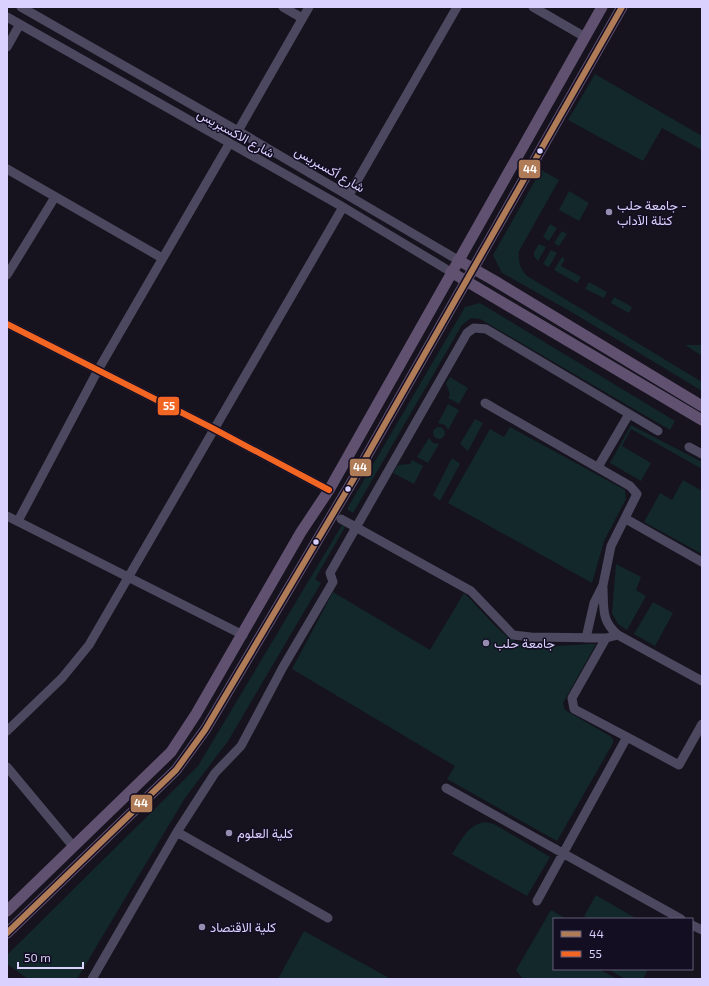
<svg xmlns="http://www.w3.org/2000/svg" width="709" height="986" viewBox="0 0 709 986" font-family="'Exo 2',Vazirmatn,sans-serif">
<rect width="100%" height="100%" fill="#16131e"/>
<!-- green -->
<path fill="#12282b" d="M595 74 702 136V150L662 128 643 161 568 120Z
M541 170 559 180 519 251C518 262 520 268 527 276L702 382V391L575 314 502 273 493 255Z
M569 191 589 203 579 221 559 210Z
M550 224 557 228 549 241 543 237Z
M562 231 567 234 559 246 554 243Z
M539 244 546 247 538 261 534 256V252Z
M551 250 557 253 549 267 543 264Z
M562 257 565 259 561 266 581 277 577 283 554 270Z
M589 282 607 292 604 298 585 289Z
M614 297 632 307 629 313 611 303Z
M480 303 675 421 670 430 480 319 471 318 462 325 353 513 347 509 465 307Z
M685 345H702V356Z
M450 377 468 388 459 404 448 398 450 395 446 383Z
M448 404 459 410 448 430 445 425 438 423Z
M475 419 483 423 468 451 460 444Z
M631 425 702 462V469L631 429 622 446 651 463 641 481 610 463Z
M433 433a6 6 0 1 1 12 0a6 6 0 1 1-12 0Z
M510 427 625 490 626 499 604 541 592 583 448 503 490 429 504 437Z
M429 438 433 443 439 444 428 463 417 457Z
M452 458 460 464 440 501 433 495Z
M412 460 423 466 414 484 393 473 398 465 410 464Z
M683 480 702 491V554L644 522 660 493 672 500Z
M342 525 345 527 315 579 321 583 228 741 185 798 77 979H28L7 964V955L198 766Z
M616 564 641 577 636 590 646 596 627 630 618 624 612 613Z
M333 592 430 650 464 593C478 606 498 632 513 640 534 651 573 644 596 644L563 703 565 710 610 736 613 739V743L557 841 447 779 455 766 292 669Z
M653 602 673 613 655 646 634 634Z
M485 822 494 824 550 857 527 896 452 854C462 840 467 825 485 822Z
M596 895 637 919H590L584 916Z
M551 910 563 917V919H554V969H599L617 979H523L516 970Z
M304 931 391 979H278Z
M608 969H648L643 979H625Z"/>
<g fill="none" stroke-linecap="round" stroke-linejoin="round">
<!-- minor -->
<path stroke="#4c485f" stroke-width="9" d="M21 7 238 131 458 260
M283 7 302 18
M533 7 585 37
M7 17 343 207 451 272
M7 47 20 24
M238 131 309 7
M7 169 162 258
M349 195 457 7
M7 275 55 197
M7 324 214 429 329 490
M485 403 630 486 637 494 611 546 603 585 594 603 586 638
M689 447 702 454
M598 467 629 414
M7 516 243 635
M341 519 471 591 513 635 531 637 606 638 618 635 702 681
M626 519 702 562
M18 521 98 370 229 144
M603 588C604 608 601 621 618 635
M7 731 62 678 89 645 343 207
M627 737 679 765 702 724
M7 767 72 845
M446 788 681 919
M177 832 328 918
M537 901 627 737 574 709 572 698 606 638
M692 925 702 930
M92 979 177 832 215 773 241 746 283 667 333 582 330 573 467 333 474 328 486 329 658 431"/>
<!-- major -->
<path stroke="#615170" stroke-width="11" d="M458 260 495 281 702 406
M451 272 702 420
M7 911 171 752 196 714 301 532 329 490 602 7
M7 933 176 770 205 730 353 480 622 7"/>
<defs>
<path id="bus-1" d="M7 933 176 770 205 730 353 480 622 7"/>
<path id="bus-2" d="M7 324 214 429 329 490"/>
</defs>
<!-- bus-1 casing -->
<use href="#bus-1" stroke="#140e23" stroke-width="9"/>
<!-- bus-2 casing -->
<use href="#bus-2" stroke="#140e23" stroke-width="9"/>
<!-- bus-1 -->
<use href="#bus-1" stroke="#b07c57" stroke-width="6"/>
<!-- bus-2 -->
<use href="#bus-2" stroke="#f26522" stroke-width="6"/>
</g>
<!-- markers -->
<g fill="#dbd1ff" stroke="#140e23" stroke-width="1.5">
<circle cx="540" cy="151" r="3.5"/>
<circle cx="348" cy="489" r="3.5"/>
<circle cx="316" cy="542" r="3.5"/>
</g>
<g fill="#968eb0" stroke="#140e23" stroke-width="1.5">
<circle cx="609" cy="212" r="4"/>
<circle cx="486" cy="643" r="4"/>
<circle cx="229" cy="833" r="4"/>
<circle cx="202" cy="927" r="4"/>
</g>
<g text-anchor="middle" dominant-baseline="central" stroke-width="3" stroke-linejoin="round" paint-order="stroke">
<!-- street labels -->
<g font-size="13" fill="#dbd1ff" stroke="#140e23">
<text transform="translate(236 133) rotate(29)">شارع الاكسبريس</text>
<text transform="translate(330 169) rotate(30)">شارع أكسبريس</text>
</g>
<!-- poi labels -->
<g font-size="13" fill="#dbd1ff" stroke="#140e23" text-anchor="start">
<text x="617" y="205">جامعة حلب -<tspan x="617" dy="15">كتلة الآداب</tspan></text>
<text x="494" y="643">جامعة حلب</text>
<text x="237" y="833">كلية العلوم</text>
<text x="210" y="927">كلية الاقتصاد</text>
</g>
</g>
<g stroke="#140e23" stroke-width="1.5">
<rect x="518" y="159" width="23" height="20" rx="4" fill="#b07c57"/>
<rect x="157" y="396" width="23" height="20" rx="4" fill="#f26522"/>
<rect x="349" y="458" width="23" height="19" rx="4" fill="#b07c57"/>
<rect x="130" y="794" width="23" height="19" rx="4" fill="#b07c57"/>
</g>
<g font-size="11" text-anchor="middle" font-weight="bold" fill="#fff">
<text x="530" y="173">44</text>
<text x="169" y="410">55</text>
<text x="360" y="471">44</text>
<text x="141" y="807">44</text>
</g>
<!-- border -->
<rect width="709" height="986" fill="none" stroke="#dbd1ff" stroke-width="16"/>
<!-- legend -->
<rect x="553" y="918" width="140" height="52" fill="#140e23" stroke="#645c7b"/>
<rect x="561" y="931" width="20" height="6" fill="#b07c57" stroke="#645c7b"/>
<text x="589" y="938" font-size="12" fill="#dbd1ff">44</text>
<rect x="561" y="951" width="20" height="6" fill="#f26522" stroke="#645c7b"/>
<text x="589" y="958" font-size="12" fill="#dbd1ff">55</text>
<!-- scale -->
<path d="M18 962v6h65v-6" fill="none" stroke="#dbd1ff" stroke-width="2"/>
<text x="24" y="962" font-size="12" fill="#dbd1ff" stroke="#140e23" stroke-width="3" paint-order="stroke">50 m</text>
</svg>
